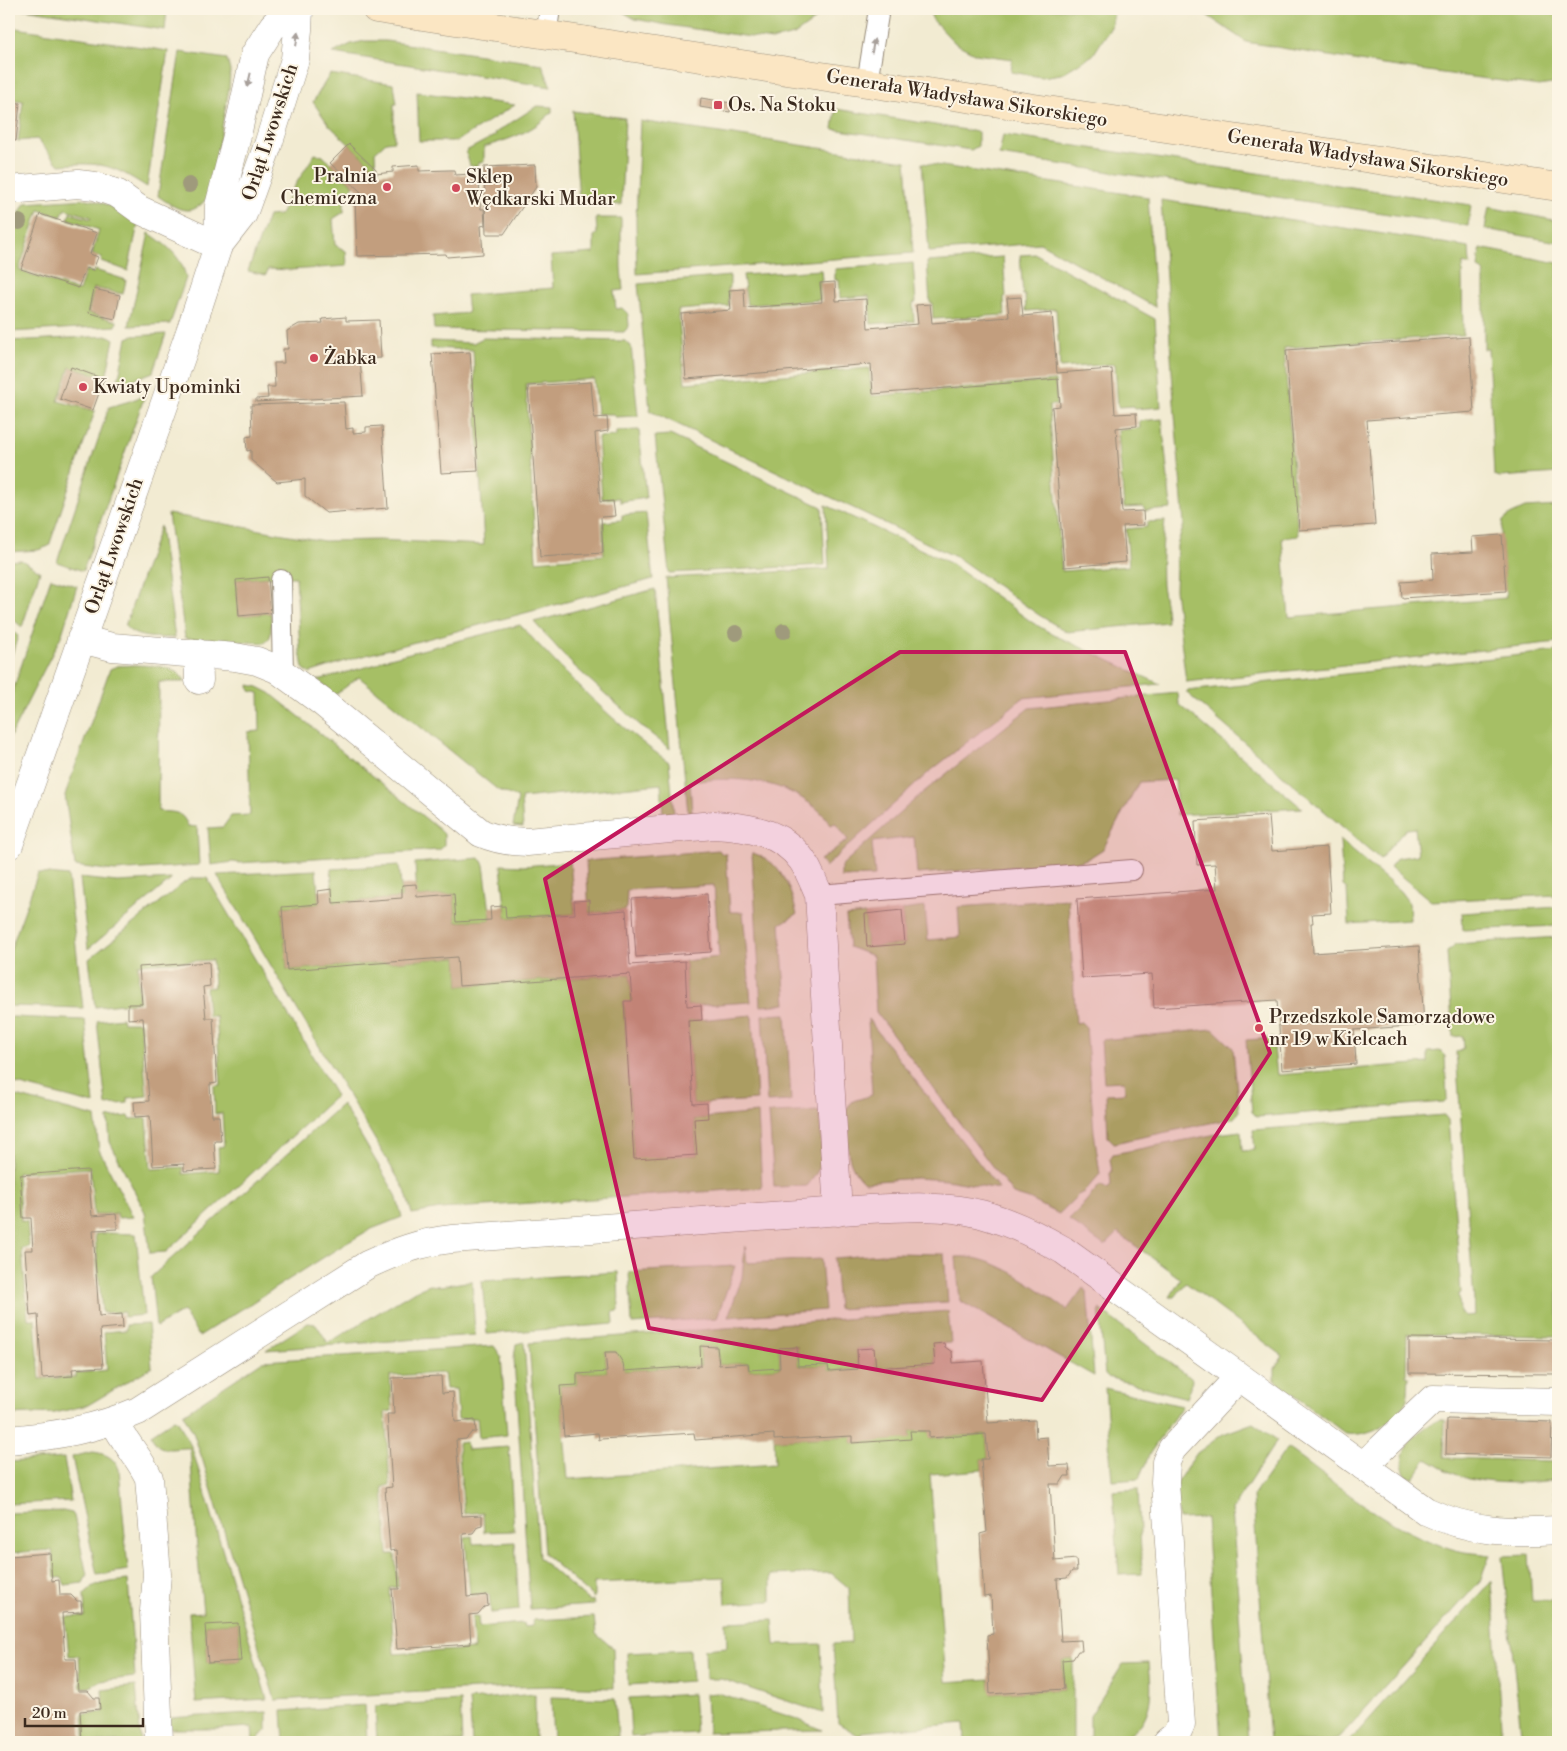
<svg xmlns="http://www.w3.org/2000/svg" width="1567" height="1751" viewBox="0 0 1567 1751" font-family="'Libre Bodoni',serif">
<rect width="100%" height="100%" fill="#fcf5e5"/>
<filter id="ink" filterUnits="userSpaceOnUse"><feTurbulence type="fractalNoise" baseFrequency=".02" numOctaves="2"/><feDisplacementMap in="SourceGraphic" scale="10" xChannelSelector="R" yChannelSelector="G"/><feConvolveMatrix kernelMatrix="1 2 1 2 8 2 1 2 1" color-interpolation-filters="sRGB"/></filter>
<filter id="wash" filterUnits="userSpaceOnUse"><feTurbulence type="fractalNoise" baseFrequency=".0096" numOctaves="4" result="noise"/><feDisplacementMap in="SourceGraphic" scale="20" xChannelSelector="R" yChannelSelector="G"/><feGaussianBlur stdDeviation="1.12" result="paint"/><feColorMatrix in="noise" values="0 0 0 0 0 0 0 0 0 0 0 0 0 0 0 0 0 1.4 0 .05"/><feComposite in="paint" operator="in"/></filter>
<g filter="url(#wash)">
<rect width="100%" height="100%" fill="#f2ebd2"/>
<!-- green -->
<path fill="#a6bf65" stroke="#707442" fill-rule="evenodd" d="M24 9H167L165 30Z
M618 9H824L815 20 794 35 772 40 667 25 635 19Z
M928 9H1115L1111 27 1093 55 1061 74 1042 77 1011 72 1012 59 976 54 955 43 933 20Z
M1198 9H1558V83L1539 86 1383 65 1246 42Z
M9 27 168 51 147 187C111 164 102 162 59 165L37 139 18 141 23 101 9 99Z
M365 41H386L542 64 551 87 333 53 351 44Z
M180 52 227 59 230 71 229 88 210 194C193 219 179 211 158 196Z
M330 74 394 84 397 104H394V141L386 142 375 152 376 170 329 125 313 102Z
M417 92 515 105 457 141H419Z
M537 106 552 107V112C533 132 510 139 484 147V162L478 163V166H470L466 151 496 135 495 133Z
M836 109 978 132V146L971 150 833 129Z
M573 111 625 118 621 205 579 202Z
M640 121 906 161 913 253 637 274 636 219Z
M1003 135 1471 205 1468 226 999 155Z
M315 154 323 156 354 186 346 194V200L344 202V212L333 219 335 245 346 251 347 266 291 270 268 269 266 275 248 271 268 216 280 215 292 190Z
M922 163 1148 197 1155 307 1040 243 929 252Z
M87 199C108 202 121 213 138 224L128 271 101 261 102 257 92 254 99 230 68 219 70 213 91 219V217L65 209 61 217 39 210 19 270 79 291 86 270 94 273 95 270 126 280 123 294 94 288 88 313 117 321 116 326 9 332V232L25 203Z
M1161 200 1469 247 1470 265 1463 263 1462 272 1463 335 1284 348 1298 536 1282 538 1289 617 1506 598 1501 534 1503 521 1510 515 1525 508 1558 506V642L1186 682 1175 589 1177 545 1184 525 1174 402Z
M1489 207 1558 221V242L1485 229Z
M596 218H621V268L623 290 614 291 616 309 622 308 628 314 629 326 624 332 434 329 433 316 468 313 466 295 553 288 551 256 594 253V236L597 234Z
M149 233C166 245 182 256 186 278L170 324 129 326Z
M1480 248 1558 263V473L1500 477 1494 475 1488 349H1484V271L1478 268Z
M1036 254 1155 319 1161 407 1135 409 1134 406 1118 407 1115 364 1060 368 1056 309 1026 311 1025 295H1023L1020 255Z
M1003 257 1006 297H1004L1005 315 933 319 932 302H930L927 262Z
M913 263 916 302 913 303 914 321 871 324 869 296 840 298 839 280H835V269Z
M821 270 822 281H819L820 300 747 305 743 275Z
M730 276V288H728L729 306 678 310 685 383 869 368 872 396 1055 381 1057 405H1049L1062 571 1129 566 1126 529 1147 527V522L1165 521C1162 543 1161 565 1162 586 1164 598 1167 609 1167 622L1067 632 1039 615 958 558 650 411 638 284Z
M166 334 153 372 117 386 127 338 132 336Z
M109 336 114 339 106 378 70 367 58 401 95 411 49 546 38 550 9 552V451L15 450 11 397H9V341Z
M483 338 625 341 631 346 638 416 615 417 614 414H597L594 379 526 384 536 561 604 555 603 522 622 520V515L646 513 653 579 355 658 309 673 303 668 300 651 296 577H268L236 580 239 616 271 613V632L270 637 265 643 185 638 168 514 324 541 379 540 484 545 473 350 431 348V341L473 343Z
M145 395 83 571 57 562 109 407 130 401Z
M1162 419 1171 509 1145 511 1143 507 1124 508 1118 430 1140 428 1139 421Z
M639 430 646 498 620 502V498L602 499 598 437 616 436V431Z
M670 435 822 507 825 565 669 573 655 436Z
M826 505 950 563 1033 623 1054 635 1160 684 1023 698 928 773 825 867 820 860 848 840 835 823 831 825C827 820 822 812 816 808 778 778 736 776 690 782L692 812 688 813 666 578 829 569Z
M160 526 175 638C158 637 136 640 125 626Z
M21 560 40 571 22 627 9 616V561Z
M51 578 77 586 62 634 9 739V702Z
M655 589 670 749 640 725 573 665 534 622Z
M520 625C566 674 613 724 669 762L674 814H663L661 784 521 798 523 827 513 826 518 798 498 790 359 677 335 695 318 680 377 664 382 660Z
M9 628 18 636 9 664Z
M1558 651V895L1431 901 1390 867 1397 858 1418 855 1415 828 1406 829 1380 859 1187 693V691Z
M135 665C152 666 176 664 185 682H159L158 811C173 813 181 809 188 826L197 827 199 865 115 871 75 866 65 795 110 669 117 666Z
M249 685 258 687 270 693 440 830 444 834V846L439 850 239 863 233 862 211 865 208 828 223 827 231 816 250 815 248 732 260 731 259 693 250 691Z
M1178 693 1179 704 1302 808 1177 815 1175 780 1139 782 1103 849 1089 858 1078 862 917 874 914 837 872 842 875 876 841 877V866L921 794 1029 708Z
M1340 840 1400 891 1409 903 1410 920 1349 924 1347 889 1343 886Z
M719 850 722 854H726L730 912H743L751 1002 687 1006 685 961 719 957 714 885 627 890 626 910 589 913 586 861Z
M752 853C780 860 790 887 796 911L797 914 780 924 786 1004 761 1006Z
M480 858 484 865 491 920 456 922 454 894 417 897 415 863Z
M570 862 575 914 506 918 501 865 523 866Z
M399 865 402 898 333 903 331 869Z
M316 870 319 904 282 907 287 970 457 957 459 986 630 974 632 1001 624 1002 634 1158 697 1155 694 1119 758 1113 762 1188 440 1209 412 1214 405 1190 217 875Z
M38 873 68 876 83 1008 9 1006V954Z
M80 878 117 882 172 879 88 949Z
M192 878H207L336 1096 166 1252 150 1253 145 1212 110 1142 108 1118 129 1116 130 1119 147 1118 151 1169 183 1167V1174L219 1171 218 1147 224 1146 222 1113 215 1114 214 1086 221 1085 216 1016H208L206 988 214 987 212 960 138 964 139 1002 95 1007 89 959 185 882Z
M1068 899 1076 1023 1081 1022 1086 1027 1094 1132 1100 1174 1084 1192 1078 1195 1059 1214 1029 1199 1013 1194 876 1012 873 956 849 947 846 916 865 914 867 947 905 944 902 910 925 907 928 940 960 937 958 907Z
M1558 907V926L1463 930 1462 913Z
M1558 937V1336L1407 1334 1406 1375 1409 1376C1408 1383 1409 1392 1407 1399 1398 1422 1369 1437 1346 1434L1275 1381V1368L1283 1356 1186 1283 1175 1297H1170L1181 1279 1118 1233 1105 1246 1069 1220C1080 1209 1089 1197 1100 1185L1107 1189 1111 1186 1110 1173 1112 1172 1110 1159 1113 1154 1217 1134 1241 1131 1242 1151 1255 1150 1253 1130 1444 1115 1448 1120 1461 1293 1459 1294 1460 1313 1466 1316 1475 1315 1456 1052 1464 1048 1463 1036 1453 1037 1447 952 1456 944Z
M786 1014 791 1101 767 1102 762 1015Z
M752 1015 757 1100 693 1104 688 1021Z
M13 1017 85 1020 94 1104 9 1082V1018Z
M122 1018 123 1022H140L147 1096 128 1098V1103L106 1105 97 1021Z
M868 1019 999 1189 947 1180 916 1178 864 1182C843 1164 847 1134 846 1109L853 1101 872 1095Z
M1213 1029 1233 1048 1239 1112 1234 1118 1114 1143 1108 1137 1106 1094 1125 1093 1124 1081 1104 1082 1101 1040Z
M1273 1038 1277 1075 1428 1063V1052L1440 1051 1445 1056 1447 1099 1444 1102 1257 1117 1252 1112 1246 1040Z
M9 1094 95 1117 99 1150 133 1217 118 1218 117 1213 94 1215 90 1168 17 1173 21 1221H27L29 1247 22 1249 28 1319H35L40 1379 76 1377V1373L107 1370 104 1332 126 1330V1325L148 1324 152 1367 88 1405 55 1413 9 1415Z
M342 1104 396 1195 402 1217 369 1230 345 1244 199 1336 183 1311 156 1327 151 1277Z
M819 1111C820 1125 824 1154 820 1166 817 1173 812 1180 807 1186L774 1187 769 1113Z
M108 1233 136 1234 144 1315 124 1317V1312L102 1313 95 1234Z
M745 1246 747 1263 821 1259 825 1310 728 1317 742 1278Z
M894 1253 944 1254 948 1302 838 1309 834 1258Z
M956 1257C994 1254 1037 1288 1067 1310L1083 1288 1087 1291 1094 1376 960 1301Z
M735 1266 717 1318 632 1324 629 1272Z
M618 1272 619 1311 613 1312 614 1324 487 1334 482 1281Z
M472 1281 475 1335 266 1350 308 1323 316 1324 328 1343 415 1291 430 1285 440 1286Z
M1099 1309 1192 1379 1191 1387 1187 1398 1107 1377 1105 1375Z
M948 1311 951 1343 933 1344 935 1364 876 1368 873 1348 857 1349 858 1369 829 1371 828 1365 798 1366 797 1346 779 1348 780 1368 749 1370 748 1363 719 1365 717 1347 700 1346 701 1366 624 1371 616 1352H605L607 1372 577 1374V1385L560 1386 568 1479 775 1464 774 1434 775 1440 852 1436V1443L911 1438 910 1431H929L930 1438 986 1434 988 1459H981L982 1470 930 1474 946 1682 989 1679 991 1694 1064 1689 1062 1660 1073 1659V1742H965L964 1723 861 1732V1737L838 1723 833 1644 851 1643 849 1588 831 1573 771 1575V1601L726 1604 724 1577 594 1583V1598L544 1554 529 1343Z
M524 1342 539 1558 590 1602 593 1600 594 1605 530 1609 514 1358 516 1344Z
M494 1346 501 1356 507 1435 479 1438 477 1418 458 1419 456 1389H446L444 1373 390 1376 392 1411 385 1412 390 1485 383 1487 388 1554H395L398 1587 390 1588 394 1654 474 1649 472 1617H478L479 1627 523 1623 524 1627 533 1626V1620L594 1617 596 1634 613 1648 614 1688 550 1686 515 1687 275 1700 203 1461 193 1432 183 1414 263 1361Z
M1105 1388 1182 1406 1150 1453 1139 1479 1112 1481Z
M174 1419 178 1421 192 1448 267 1699 196 1703 189 1613 203 1612 197 1548 190 1448C172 1447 159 1456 151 1434ZM238 1623 241 1661 208 1663 205 1625Z
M1441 1419 1445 1420 1444 1458 1555 1461 1556 1423H1558V1505L1555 1499 1554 1480C1522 1484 1486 1485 1455 1474 1445 1470 1436 1464 1427 1459L1413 1478 1406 1476C1392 1451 1420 1428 1441 1419Z
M1253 1423 1277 1440 1232 1509 1248 1742H1221L1206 1518 1179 1519 1175 1485 1197 1453 1223 1434Z
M466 1442 467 1450 509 1447 514 1531 484 1532 483 1512 464 1514 458 1443Z
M1287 1448C1339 1486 1390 1531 1452 1549 1464 1553 1478 1553 1490 1555L1480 1581 1339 1738 1319 1742H1270L1253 1496Z
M92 1452C104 1453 114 1457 119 1469L128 1570 97 1575 72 1457Z
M64 1458 71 1501 9 1504V1462Z
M1138 1489 1142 1574 1119 1575 1113 1491Z
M63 1511 72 1513 74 1516 87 1575 83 1583 65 1585 62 1578 55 1577 52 1550 9 1553V1513Z
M472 1536 473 1544 515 1542 519 1610 491 1613 489 1594 470 1595 465 1537Z
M1529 1555 1532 1601H1558V1742H1522L1502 1556Z
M128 1580 135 1677 101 1681 90 1687 81 1688 79 1656H69L65 1617 85 1616 84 1594C96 1582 111 1582 128 1580Z
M1492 1581 1502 1742H1349Z
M773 1620 775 1645 821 1644 823 1713 721 1679H706L705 1649 727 1647 726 1622Z
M690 1650 692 1681 628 1685 627 1653Z
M1149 1663C1152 1689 1154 1719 1129 1735 1123 1738 1117 1741 1110 1742 1104 1743 1097 1742 1090 1742V1716L1123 1664Z
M136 1686 141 1742H85L83 1714 104 1712 102 1690Z
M718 1693 797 1719 822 1730 708 1733 706 1694Z
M535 1694V1742H472L469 1700Z
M693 1694 696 1733 631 1737 629 1698Z
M551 1697 615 1699 618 1737 553 1741Z
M460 1701 462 1742H377L375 1706Z
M365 1705 367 1742H284L282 1711Z
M267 1712V1729L255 1742H253L252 1727 215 1729H170L168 1718Z"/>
<g id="blocks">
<!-- building -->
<path fill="#c29e7e" d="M701 98 731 103 730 112 700 107Z
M9 102 20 103 16 141 9 140Z
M349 144 376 170V174L393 172V167L419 165V171L450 170H454L455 175 471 174 479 182 481 209H484L485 225 481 226 483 254 447 257 446 254 357 256 355 199 361 192 330 163Z
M535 165 536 187 504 234H486L484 167Z
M40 214 97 233 90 254 98 257 93 270 86 268 78 288 21 269Z
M835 282 836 301 866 299 868 328 918 324 916 305 930 304 932 323 1009 317 1007 298 1021 297 1023 316 1052 313 1057 373 1112 369 1115 414 1136 413 1137 426 1116 428 1122 512 1143 511 1144 525 1123 526 1126 562 1064 567 1052 407 1060 406 1058 379 873 394 871 364 686 379 681 314 731 310 729 290 744 289 745 308 822 302 820 283Z
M94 289 120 295 115 319 89 313Z
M346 317V321L379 320 381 358 360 359 363 396 256 402V399L268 398 267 387H275L274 363H284L283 349H288L287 331 299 324 323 323 322 319Z
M1469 337 1474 412 1367 420 1375 525 1299 530 1286 350Z
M470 352 478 471 441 473 432 354Z
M71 367 104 379 93 410 60 399Z
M591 382 594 418 607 417 608 431 595 433 600 502 613 501 615 516 601 517 603 553 540 557 528 386Z
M344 402 346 429 353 428V433L366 432V427L382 426 388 508 326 513 305 496V479L277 482 251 460V450L247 451 246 437 252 436 251 405Z
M9 423H10L12 448H9Z
M1502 535 1506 591 1402 598 1401 582 1433 580 1432 554 1473 552 1472 537Z
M268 577 271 613 239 616 236 580Z
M1269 816 1272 851 1327 847 1331 913 1312 914 1313 923H1311L1313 953 1419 946 1424 1025 1354 1030 1356 1064 1282 1070 1277 1000 1154 1008 1152 974 1082 978 1077 899 1217 889 1215 864 1197 865 1195 821Z
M416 884 417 897 454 894 456 922 491 920 490 907 505 906 506 918 575 914 574 901 589 900V913L626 910 630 965 685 961 687 1006 701 1005 702 1020 688 1021 693 1104 707 1103 708 1118 694 1119 697 1155 634 1159 624 1001H632L630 974 459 986 457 957 287 970 282 907 319 904 318 891 332 889 333 903 402 898V885Z
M707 894 711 952 636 957 632 899Z
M902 910 905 944 867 947 865 914Z
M209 962 210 986 203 987 206 1018H213L217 1083 210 1084 212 1116H219L221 1141H214L216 1169 184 1171V1164L153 1166 150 1116 135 1117 134 1102 149 1101 143 1018 128 1019V1004H142L139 967Z
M88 1170 92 1216 116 1214 117 1222V1229L93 1230 99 1316 122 1314 123 1327 100 1329 103 1367 72 1369 73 1376 42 1378 38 1315 30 1316 25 1250H33L31 1218H23L20 1175Z
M1409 1338 1558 1340V1374L1409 1373Z
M944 1343 945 1347 952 1352 953 1363 983 1361 988 1423 1035 1420 1036 1438 1047 1437 1049 1466 1069 1465 1070 1476H1065L1060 1484H1050L1055 1561 1076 1559 1077 1571H1072L1067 1578 1057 1579 1061 1641 1081 1640 1082 1651H1078L1073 1659 1062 1660 1064 1689 990 1694 987 1635 993 1634 991 1596 984 1597 980 1534 987 1532 981 1459H988L986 1434 929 1438V1431H910L911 1439 852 1443V1436L774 1440V1434L695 1440 694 1433 601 1439 599 1440 598 1433 564 1436 560 1386 577 1385V1374L607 1372 605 1352H616L623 1363 624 1371 701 1366 700 1346 717 1347 719 1365 748 1363 749 1370 780 1368 779 1348 797 1347 798 1366 828 1365 829 1371 858 1369 857 1349 874 1348 876 1368 935 1364 933 1344Z
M441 1376 442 1393 453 1392 455 1422 475 1420 476 1432H472L466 1439 456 1440 462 1516 482 1515V1525L478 1526 473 1533 463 1534 467 1597 487 1595 488 1606 484 1607 478 1614 469 1615 471 1644 397 1649 392 1589H399L397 1550 390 1551 385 1488 392 1487 387 1414H394L392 1378Z
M1447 1419 1552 1422 1551 1457 1446 1454Z
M50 1553 52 1581 59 1580 60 1595H71L77 1601H81L82 1612 62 1613 65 1659H76L78 1691H88L94 1698H99L100 1709 80 1711 82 1742H15L9 1665V1556Z
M238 1623 241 1661 208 1663 205 1625Z"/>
</g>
</g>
<g filter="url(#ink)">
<use href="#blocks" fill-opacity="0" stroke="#968a78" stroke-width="1"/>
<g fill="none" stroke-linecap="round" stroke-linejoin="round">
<defs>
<path id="lane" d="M546 35 550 9
M867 83 879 9
M281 580 283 674
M819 895 1132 870"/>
<path id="street" d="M9 190 78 184 95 186 118 194 140 210 218 246
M218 246 243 214 268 145 295 59 298 30 299 9
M81 639 112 647 235 657 257 661 277 669 322 702 481 833C497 840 510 842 527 842L714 825C747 827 781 831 802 860 809 870 814 884 819 895L838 1212
M198 653 199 680
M9 845 191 329 218 246 219 206 236 140 255 54 273 26 289 9
M114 1421C124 1442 140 1458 149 1478L157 1574 154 1611 159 1742
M9 1440C54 1436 97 1429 138 1411L367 1265C395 1252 421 1242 452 1239L869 1209C906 1207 945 1205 981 1214 1010 1222 1037 1235 1063 1250L1426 1511C1470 1532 1511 1533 1558 1530
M1363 1466 1433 1399 1558 1402
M1167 1742 1176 1735 1181 1724 1165 1482 1166 1462 1172 1449 1239 1377"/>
<path id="secondary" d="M376 9 1558 187"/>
</defs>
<!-- lane casing -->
<use href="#lane" stroke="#968a78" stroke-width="22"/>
<!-- street casing -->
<use href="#street" stroke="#968a78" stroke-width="29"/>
<!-- secondary casing -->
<use href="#secondary" stroke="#968a78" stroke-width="29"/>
<!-- lane -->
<use href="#lane" stroke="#fff" stroke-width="20"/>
<!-- street -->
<use href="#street" stroke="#fff" stroke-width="28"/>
<!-- secondary -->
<use href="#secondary" stroke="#fbe6c3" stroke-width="28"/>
</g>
<!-- trees -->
<g fill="#9f9a7b">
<circle cx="189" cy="185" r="8"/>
<circle cx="19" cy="222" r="8"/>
<circle cx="784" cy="631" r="8"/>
<circle cx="736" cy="633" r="8"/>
</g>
<!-- one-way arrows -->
<defs><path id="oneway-solid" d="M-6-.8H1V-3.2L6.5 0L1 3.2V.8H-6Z" transform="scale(1.25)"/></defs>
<g fill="#a79f9a">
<use href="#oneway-solid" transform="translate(297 39) rotate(-83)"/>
<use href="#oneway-solid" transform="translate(873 46) rotate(-80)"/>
<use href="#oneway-solid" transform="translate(249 80) rotate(103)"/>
</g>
</g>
<!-- marked area -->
<path fill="#c2185b" fill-opacity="0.2" stroke="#c2185b" stroke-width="4" stroke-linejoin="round" d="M900 652H1125L1270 1053 1042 1400 649 1328 545 879Z"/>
<!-- markers -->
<g fill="#d1495b" stroke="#fcf5e5" stroke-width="2">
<rect x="713" y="100" width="10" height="10" rx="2.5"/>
<circle cx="387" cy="187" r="5"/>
<circle cx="456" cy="188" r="5"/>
<circle cx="314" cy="358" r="5"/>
<circle cx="83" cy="387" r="5"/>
<circle cx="1259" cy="1028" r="5"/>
</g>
<g text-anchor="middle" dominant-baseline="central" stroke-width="4" stroke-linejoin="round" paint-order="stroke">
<!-- street labels -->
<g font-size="19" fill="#3b2a1e" stroke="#fcf5e5">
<text transform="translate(967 98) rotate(9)">Generała Władysława Sikorskiego</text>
<text transform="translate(270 132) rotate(-72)">Orląt Lwowskich</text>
<text transform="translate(1368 158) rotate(9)">Generała Władysława Sikorskiego</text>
<text transform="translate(114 546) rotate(-71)">Orląt Lwowskich</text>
</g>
<!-- poi labels -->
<g font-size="19" fill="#3b2a1e" stroke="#fcf5e5" text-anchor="start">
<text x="728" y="105">Os. Na Stoku</text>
<text x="377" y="176" text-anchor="end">Pralnia<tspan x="377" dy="22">Chemiczna</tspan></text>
<text x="466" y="177">Sklep<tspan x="466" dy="22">Wędkarski Mudar</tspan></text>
<text x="324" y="358">Żabka</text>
<text x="93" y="387">Kwiaty Upominki</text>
<text x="1269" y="1017">Przedszkole Samorządowe<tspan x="1269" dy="22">nr 19 w Kielcach</tspan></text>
</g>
</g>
<!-- margin -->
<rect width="1567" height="1751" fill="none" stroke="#fcf5e5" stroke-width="30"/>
<!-- scale -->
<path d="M25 1718v8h118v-8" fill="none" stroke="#3b2a1e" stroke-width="2.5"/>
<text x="32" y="1718" font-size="15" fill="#3b2a1e" stroke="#fcf5e5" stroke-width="4" paint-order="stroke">20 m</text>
</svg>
